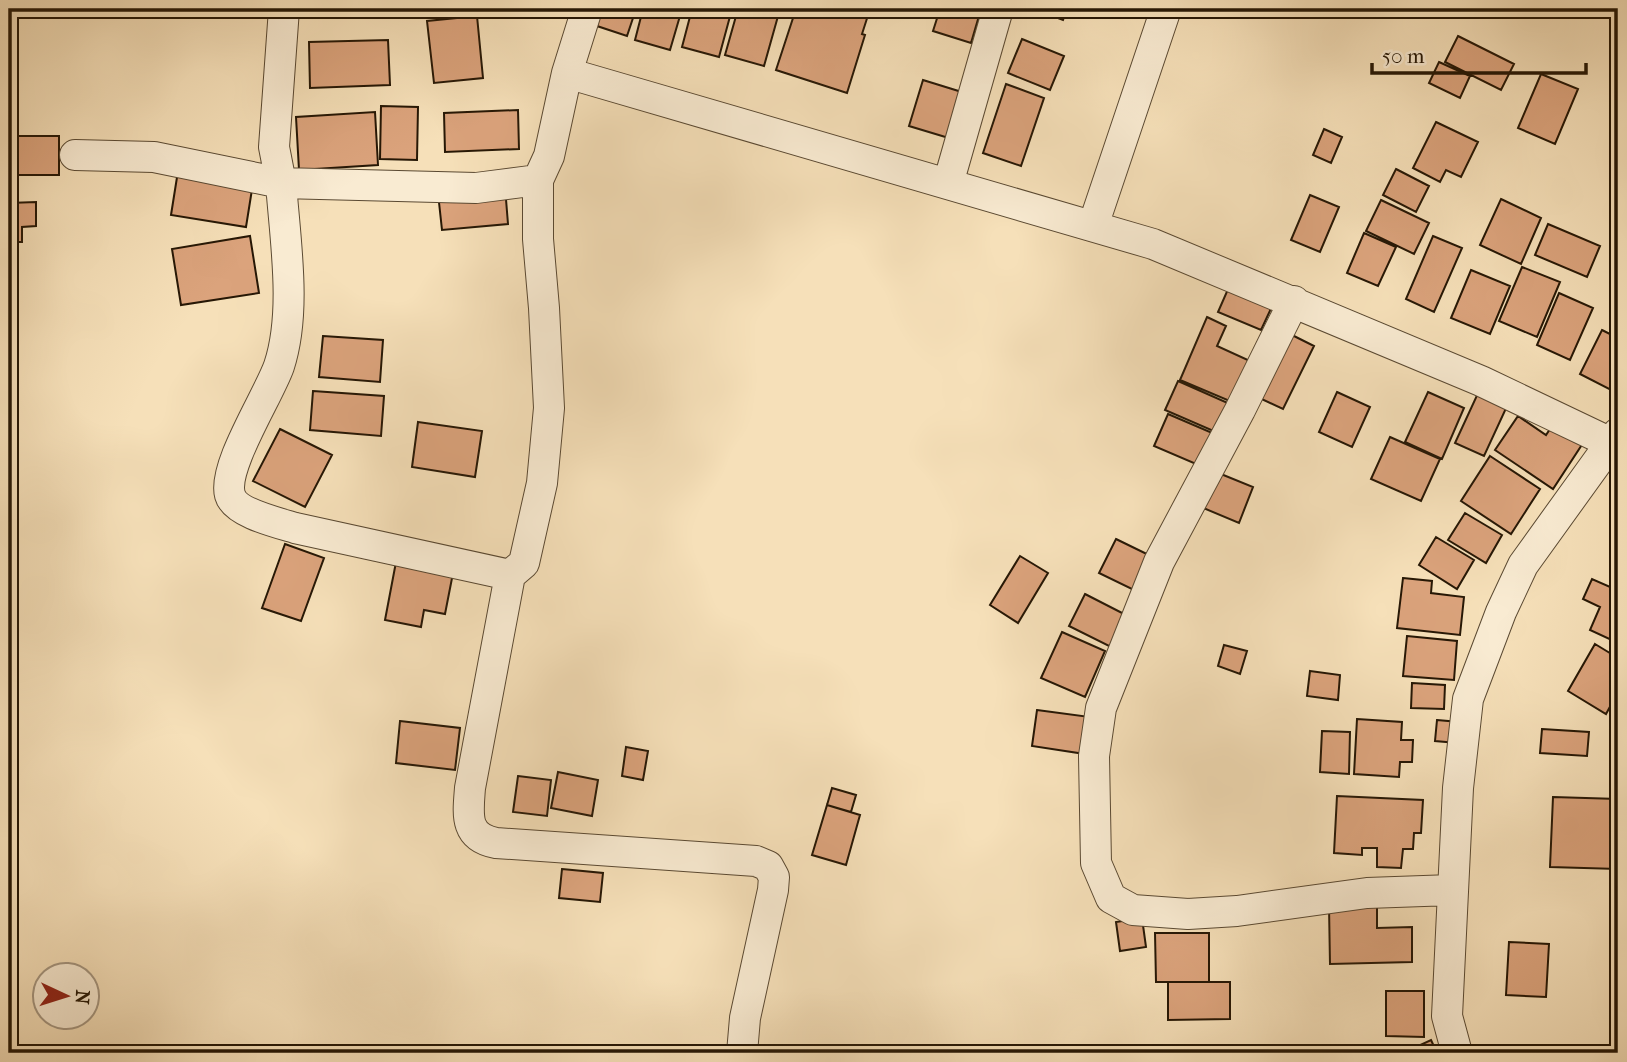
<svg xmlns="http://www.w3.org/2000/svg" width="1627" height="1062" viewBox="0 0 1627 1062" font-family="'IM FELL French Canon',serif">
<rect width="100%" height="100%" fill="#f6e0b9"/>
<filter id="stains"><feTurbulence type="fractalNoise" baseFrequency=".00286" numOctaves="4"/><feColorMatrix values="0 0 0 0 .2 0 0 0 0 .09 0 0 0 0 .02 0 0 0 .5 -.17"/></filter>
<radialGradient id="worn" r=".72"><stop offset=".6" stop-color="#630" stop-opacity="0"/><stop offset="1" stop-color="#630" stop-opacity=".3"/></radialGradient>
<!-- building -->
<path fill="#dba37c" stroke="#261705" stroke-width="2" d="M489 9H554V11L489 13Z
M599 9H636L627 36 594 25Z
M643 9H682L670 50 635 40Z
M692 9H732L719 57 682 47Z
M738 9H780L764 66 725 55Z
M811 9H870L862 34 865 35 847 93 776 70 795 12 808 16Z
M940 9H981L971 43 933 31Z
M1034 9H1067L1063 20Z
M477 16 483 78 434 83 427 21Z
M1458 36 1514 64 1501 90 1445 62Z
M1022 39 1064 56 1050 90 1008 73Z
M388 40 390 85 310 88 309 42Z
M1439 62 1470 76 1460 98 1429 83Z
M1541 74 1578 89 1555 144 1518 128Z
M923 80 965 93 952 139 909 126Z
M1006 84 1044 98 1021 166 983 153Z
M381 106 418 107 417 160 380 159Z
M518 110 519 149 445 152 444 113Z
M375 112 378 165 299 170 296 117Z
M1436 122 1478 142 1461 177 1446 170 1440 182 1413 168Z
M1324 129 1342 137 1331 163 1313 155Z
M9 136H59V175H9Z
M1396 169 1429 186 1416 212 1383 195Z
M178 171 253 183 246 227 171 215Z
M505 187 508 224 442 230 438 193Z
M1310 195 1339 207 1320 252 1291 240Z
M1501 199 1541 218 1521 264 1480 245Z
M1381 200 1429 223 1414 254 1366 231Z
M36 202V226L22 227V242H9V203Z
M1548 224 1600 246 1587 277 1535 255Z
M1364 233 1396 247 1378 286 1347 273Z
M250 236 259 293 181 305 172 249Z
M1433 236 1462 248 1434 312 1406 299Z
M1522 267 1560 282 1537 337 1499 321Z
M1471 270 1510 286 1490 334 1451 318Z
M1232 280 1275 300 1261 330 1218 312Z
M1559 293 1593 308 1570 360 1537 345Z
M1207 317 1226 326 1217 346 1250 361 1232 402 1180 380Z
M1602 330 1618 338V381L1613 391 1580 374Z
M1284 331 1314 346 1283 409 1253 395Z
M323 336 383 340 380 382 319 377Z
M1178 381 1230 404 1218 433 1165 410Z
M313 391 384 396 381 436 310 430Z
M1479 391 1508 404 1484 456 1455 443Z
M1337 392 1370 407 1352 447 1319 432Z
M1428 392 1464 408 1442 459 1405 442Z
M1168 414 1217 435 1203 467 1154 446Z
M1518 416 1546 435 1556 420 1585 440 1553 489 1495 450Z
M418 422 482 431 475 477 412 467Z
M280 429 332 455 305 507 253 481Z
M1390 437 1440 459 1421 501 1371 479Z
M1490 456 1540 489 1511 534 1461 501Z
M1216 472 1253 487 1239 523 1201 507Z
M1465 513 1502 535 1486 563 1448 540Z
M1436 537 1474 560 1457 589 1419 565Z
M1116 539 1155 558 1138 592 1099 573Z
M285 544 324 558 301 621 262 608Z
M1020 556 1048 573 1018 623 990 605Z
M396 562 453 573 445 614 424 610 421 627 385 620Z
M1403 578 1432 581 1431 593 1464 597 1460 635 1397 628Z
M1615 578 1618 580V643L1590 630 1600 607 1583 599 1592 579 1610 587Z
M1085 594 1128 616 1113 648 1069 626Z
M1062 632 1105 651 1085 697 1041 678Z
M1407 636 1457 641 1454 680 1403 676Z
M1595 644 1618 658V692L1606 714 1568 691Z
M1224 645 1247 651 1240 674 1218 666Z
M1310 671 1340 675 1338 700 1307 696Z
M1412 683 1445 685 1444 709 1411 708Z
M1037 710 1090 717 1085 754 1032 746Z
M1357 719 1402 722 1401 740H1413L1412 762H1400L1399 777 1354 774Z
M1437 720 1459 722 1457 743 1435 741Z
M400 721 460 728 455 770 396 763Z
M1542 729 1589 732 1587 756 1540 753Z
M1322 731 1350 732 1349 774 1320 772Z
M626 747 648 751 643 780 622 776Z
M558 772 598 780 592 816 551 808Z
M518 776 551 780 547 816 513 812Z
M832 788 856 795 851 812 827 805Z
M1337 796 1423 800 1421 833H1414L1413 849H1403L1401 868 1377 867V848H1362V855L1334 853Z
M1553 797 1618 799V869L1550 867Z
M827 805 860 815 846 865 812 855Z
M562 869 603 873 600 902 559 898Z
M1377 905V928L1412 927V962L1330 964 1329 906Z
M1142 918 1146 947 1120 951 1116 922Z
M1155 933H1209V982H1156Z
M1509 942 1549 944 1546 997 1506 995Z
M1168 982H1230V1019L1168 1020Z
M1386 991H1424V1037L1386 1036Z
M1431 1040 1437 1053H1403Z"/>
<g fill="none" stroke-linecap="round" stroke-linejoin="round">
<defs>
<path id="minor" d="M587 9 567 73 1153 244 1481 381 1611 443
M75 155 154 157 281 183 274 147 284 9
M538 180V239L544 308 549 408 542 483 524 563 510 575 295 528C279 523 235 513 230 495 222 467 269 395 279 366 297 311 285 240 281 183L476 188 538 180 549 156 567 73
M948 184 998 9
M1093 226 1166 9
M1294 301 1240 410 1159 562 1101 708 1094 756 1096 863 1111 898 1133 910 1188 914 1237 911 1367 893 1452 890
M510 575 470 788C468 814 464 837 496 843L756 861 768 866 774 877 773 890 745 1018 742 1053
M1457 1053 1447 1016 1458 788 1468 699 1501 612 1523 565 1618 433"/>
</defs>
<!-- minor casing -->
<use href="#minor" stroke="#5a4932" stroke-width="32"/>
<!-- minor -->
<use href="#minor" stroke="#f9ebd2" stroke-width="30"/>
</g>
<!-- margin -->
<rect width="1627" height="1062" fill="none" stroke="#f6e0b9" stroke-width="35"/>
<rect x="10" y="10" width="1606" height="1041" fill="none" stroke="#261705" stroke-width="3.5"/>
<rect x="18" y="18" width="1592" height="1027" fill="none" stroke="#261705" stroke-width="2"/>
<!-- north arrow -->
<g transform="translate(66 996) rotate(94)"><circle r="33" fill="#f9ebd2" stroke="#a59680" stroke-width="2"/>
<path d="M0-5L12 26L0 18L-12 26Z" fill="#8f2418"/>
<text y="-10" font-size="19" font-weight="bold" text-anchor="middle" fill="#261705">N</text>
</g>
<!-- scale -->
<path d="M1372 63v10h214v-10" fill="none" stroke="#261705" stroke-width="3.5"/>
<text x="1382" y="63" font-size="21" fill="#261705" stroke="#f9ebd2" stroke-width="5" paint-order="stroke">50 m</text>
<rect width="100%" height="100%" filter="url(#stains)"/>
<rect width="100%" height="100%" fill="url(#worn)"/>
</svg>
